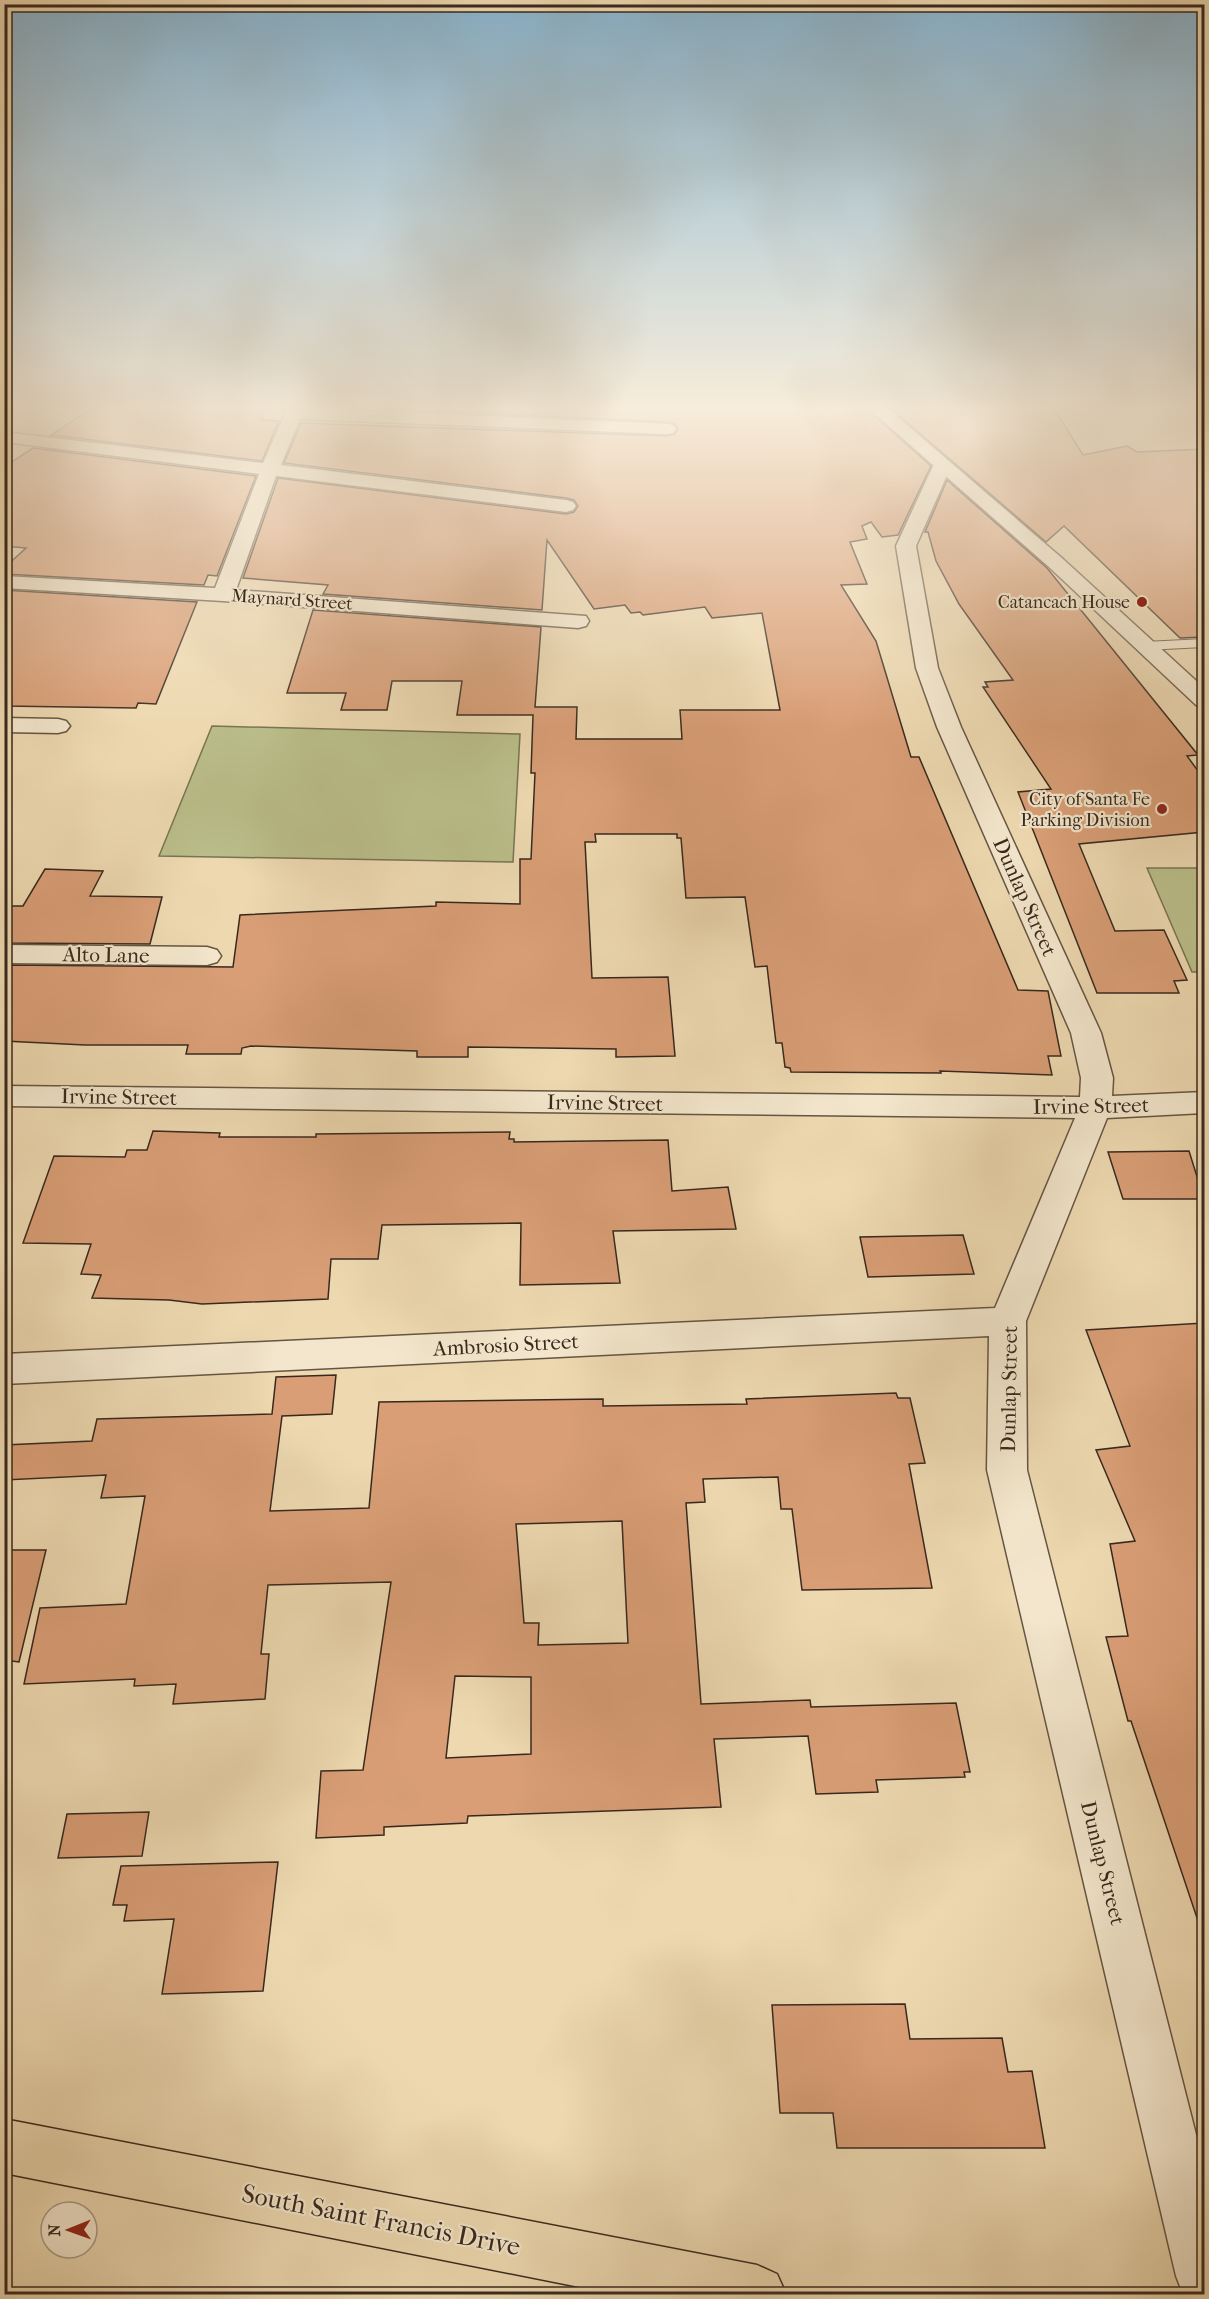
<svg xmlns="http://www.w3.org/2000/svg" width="1209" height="2299" viewBox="0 0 1209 2299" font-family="'IM FELL French Canon',serif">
<rect width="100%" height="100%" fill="#edd8b0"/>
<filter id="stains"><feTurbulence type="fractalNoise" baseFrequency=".00333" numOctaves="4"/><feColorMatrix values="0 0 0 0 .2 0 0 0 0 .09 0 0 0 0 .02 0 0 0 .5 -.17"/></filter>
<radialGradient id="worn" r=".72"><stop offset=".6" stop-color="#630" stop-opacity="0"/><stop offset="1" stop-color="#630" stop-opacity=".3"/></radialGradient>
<!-- green -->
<path fill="#babe8a" stroke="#797454" stroke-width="1.5" d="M212 726 520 734 513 862 159 856Z
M1147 868H1204V972H1192Z"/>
<!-- building -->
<path fill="#d99e76" stroke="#38291e" stroke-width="1.5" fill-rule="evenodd" d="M94 407H267L261 420 279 421 262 461 51 435Z
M359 407H736L758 414 776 407H865L931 466 898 535 882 537 871 522 862 526 867 539 850 542 867 584 841 585 876 641 911 757H919L1018 990 1048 991 1061 1056H1048L1052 1075 940 1071 941 1073 791 1072 790 1068 785 1067 782 1043H776L767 966 755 967 745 897 686 898 681 838H677V834H595L596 842H585L592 978 668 977 675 1056 616 1057V1049L468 1047V1057H417V1051L251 1046 242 1048 241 1054H186L188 1045H85L4 1041V965L233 967 240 915 436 906V902L520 904V859H531L535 773H531L533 715H457L462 681H392L387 710H341L346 693H287L313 610 541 627 535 707H577L576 739H682L680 710H780L762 613 712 618 705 607 643 615 640 612 631 613 625 605 594 609 547 540 542 610 323 594 328 585 243 578 278 478 566 514 574 512 578 506 574 500 566 498 284 463 301 423 667 436 675 434 678 429 675 424 667 422Z
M889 407H1053L1083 455 1127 446 1137 452 1204 449V637L1180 638 1064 526 1046 542Z
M33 448 256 476 217 576 208 575 204 585 4 574V568L26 548 4 546V467Z
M947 480 1047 568 1198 755 1187 756 1204 779V832L1079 844 1115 931 1164 930 1187 980 1174 981 1179 993H1097L1018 792 1051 789 983 687H988L985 682 1013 680 959 604 936 561 928 532H925Z
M4 590 197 602 156 704 138 703 136 708 4 706Z
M45 869 103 871 90 896 162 897 150 944 4 943V906H23Z
M153 1131 220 1133 219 1137H316V1134L510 1132 509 1139H514V1142L668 1140 672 1191 728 1187 736 1229 613 1231 620 1283 520 1285 521 1223 382 1225 378 1259H331L328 1299 202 1304 169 1300 92 1298 101 1275 81 1274 91 1244 23 1243 54 1156 125 1157 127 1150H147Z
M1189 1151 1204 1199H1123L1108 1152Z
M963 1235 974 1274 868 1277 860 1237Z
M1204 1323V1920L1198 1921 1131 1721H1128L1106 1637 1128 1636 1110 1544 1135 1541 1096 1450 1130 1446 1086 1330Z
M336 1375 332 1414 282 1416 270 1511 369 1508 379 1402 603 1399V1406L747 1404 746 1399 896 1393 898 1398H910L925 1463 909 1464 932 1588 802 1590 792 1509H781L778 1477 703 1479 705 1502 686 1503 701 1704 810 1700 811 1707 956 1703 970 1772H964L965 1777 876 1780 878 1792 816 1794 808 1736 714 1739 721 1807 468 1816 467 1823 384 1827V1835L316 1838 321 1771 363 1770 391 1582 268 1585 261 1654H269L265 1699 173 1704 176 1684 134 1686 135 1679 24 1684 40 1608 126 1604 145 1496 101 1498 106 1475 4 1480V1445L92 1441 97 1419 272 1414 276 1377ZM622 1521 628 1643 538 1645 539 1623H524L516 1524ZM455 1676 531 1677V1754L446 1758Z
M4 1550H46L19 1662 4 1660Z
M149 1812 142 1856 58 1858 67 1814Z
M278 1862 263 1991 162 1994 174 1919 124 1921 127 1905H113L121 1866Z
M905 2004 910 2039 1002 2038 1008 2072 1032 2071 1045 2148H837L833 2113H780L772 2005Z"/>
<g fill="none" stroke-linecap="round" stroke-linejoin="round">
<defs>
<path id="service" d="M1204 639V647L1145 650 1138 646 1145 642Z"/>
<path id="minor" d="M288 407 667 424 673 425 676 429 673 433 667 434 300 419 281 465 566 500 573 502 576 506 573 510 566 512 276 476 236 590 586 616 589 621 586 626 578 628 223 601 4 588V576L215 588 259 474 4 442V432L263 463Z
M942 460 949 462 951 466 916 546 938 668 961 727 1101 1033 1113 1078 1112 1096 1204 1092V1113L1107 1118 1026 1321 1027 1470 1204 2166V2294H1183L1176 2276 987 1470 989 1336 4 1384V1354L995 1308 1075 1118 4 1106V1086L1080 1097 1081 1078 1071 1033 937 727 916 668 896 546 933 466 935 462Z
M4 718 58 719 66 721 70 726 66 731 58 733 4 732Z
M4 945 207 947 217 950 221 956 217 962 207 965 4 963Z"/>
<path id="tertiary" d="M867 407H886L1063 559 1204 688V707L1196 705 1049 567Z"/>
<path id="trunk" d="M4 2119 757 2265 777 2274 786 2294H615L4 2173Z"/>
</defs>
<!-- service casing -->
<use href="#service" stroke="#655542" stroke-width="2"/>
<!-- minor casing -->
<use href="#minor" stroke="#655542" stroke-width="3"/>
<!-- tertiary casing -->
<use href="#tertiary" stroke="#655542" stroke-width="3"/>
<!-- trunk casing -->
<use href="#trunk" stroke="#38291e" stroke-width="3"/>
<!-- service -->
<use href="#service" fill="#f3e6cc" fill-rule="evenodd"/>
<!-- minor -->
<use href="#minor" fill="#f3e6cc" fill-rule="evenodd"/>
<!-- tertiary -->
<use href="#tertiary" fill="#f3e6cc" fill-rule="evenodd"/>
<!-- trunk -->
<use href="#trunk" fill="#edd8b0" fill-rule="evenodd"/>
</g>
<!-- sky -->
<linearGradient id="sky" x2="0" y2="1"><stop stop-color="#89b6d2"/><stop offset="0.56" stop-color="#f7eddb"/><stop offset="1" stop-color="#f7eddb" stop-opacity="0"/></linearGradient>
<rect width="1209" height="729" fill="url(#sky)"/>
<!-- markers -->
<g fill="#8f2418" stroke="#f3e6cc" stroke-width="2">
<circle cx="1142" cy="602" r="6"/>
<circle cx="1162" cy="809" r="6"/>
</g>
<g text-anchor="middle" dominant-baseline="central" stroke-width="4.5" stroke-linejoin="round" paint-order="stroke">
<!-- far-street labels -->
<g font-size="18" fill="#38291e" stroke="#f3e6cc">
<text transform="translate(292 600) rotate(4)">Maynard Street</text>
</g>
<!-- far-poi labels -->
<g font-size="18" fill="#38291e" stroke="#f3e6cc" text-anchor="end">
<text x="1130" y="602">Catancach House</text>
<text x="1150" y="799">City of Santa Fe<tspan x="1150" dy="21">Parking Division</tspan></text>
</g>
<!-- street labels -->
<g font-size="21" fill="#38291e" stroke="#f3e6cc">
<text transform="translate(1025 897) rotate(66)">Dunlap Street</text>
<text transform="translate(106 955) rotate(1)">Alto Lane</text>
<text transform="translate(119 1097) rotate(1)">Irvine Street</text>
<text transform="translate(605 1103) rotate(1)">Irvine Street</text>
<text transform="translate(1091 1106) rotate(-1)">Irvine Street</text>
<text transform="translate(506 1345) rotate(-3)">Ambrosio Street</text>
<text transform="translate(1009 1389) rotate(-89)">Dunlap Street</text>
<text transform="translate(1103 1863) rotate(76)">Dunlap Street</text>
</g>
<!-- near-street labels -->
<g font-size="26" fill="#38291e" stroke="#f3e6cc">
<text transform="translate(381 2220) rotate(11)">South Saint Francis Drive</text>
</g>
</g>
<!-- margin -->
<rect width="1209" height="2299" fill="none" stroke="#edd8b0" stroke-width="24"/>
<rect x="6" y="6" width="1197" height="2287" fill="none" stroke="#38291e" stroke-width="3"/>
<rect x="12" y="12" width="1185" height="2275" fill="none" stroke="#38291e" stroke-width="1.5"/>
<!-- north arrow -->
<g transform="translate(69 2230) rotate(269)"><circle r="28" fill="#f3e6cc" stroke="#a89a86" stroke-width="1.5"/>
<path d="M0-4.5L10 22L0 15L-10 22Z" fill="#8f2418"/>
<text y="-9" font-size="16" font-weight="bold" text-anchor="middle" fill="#38291e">N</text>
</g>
<rect width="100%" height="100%" filter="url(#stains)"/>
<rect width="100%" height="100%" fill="url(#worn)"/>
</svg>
